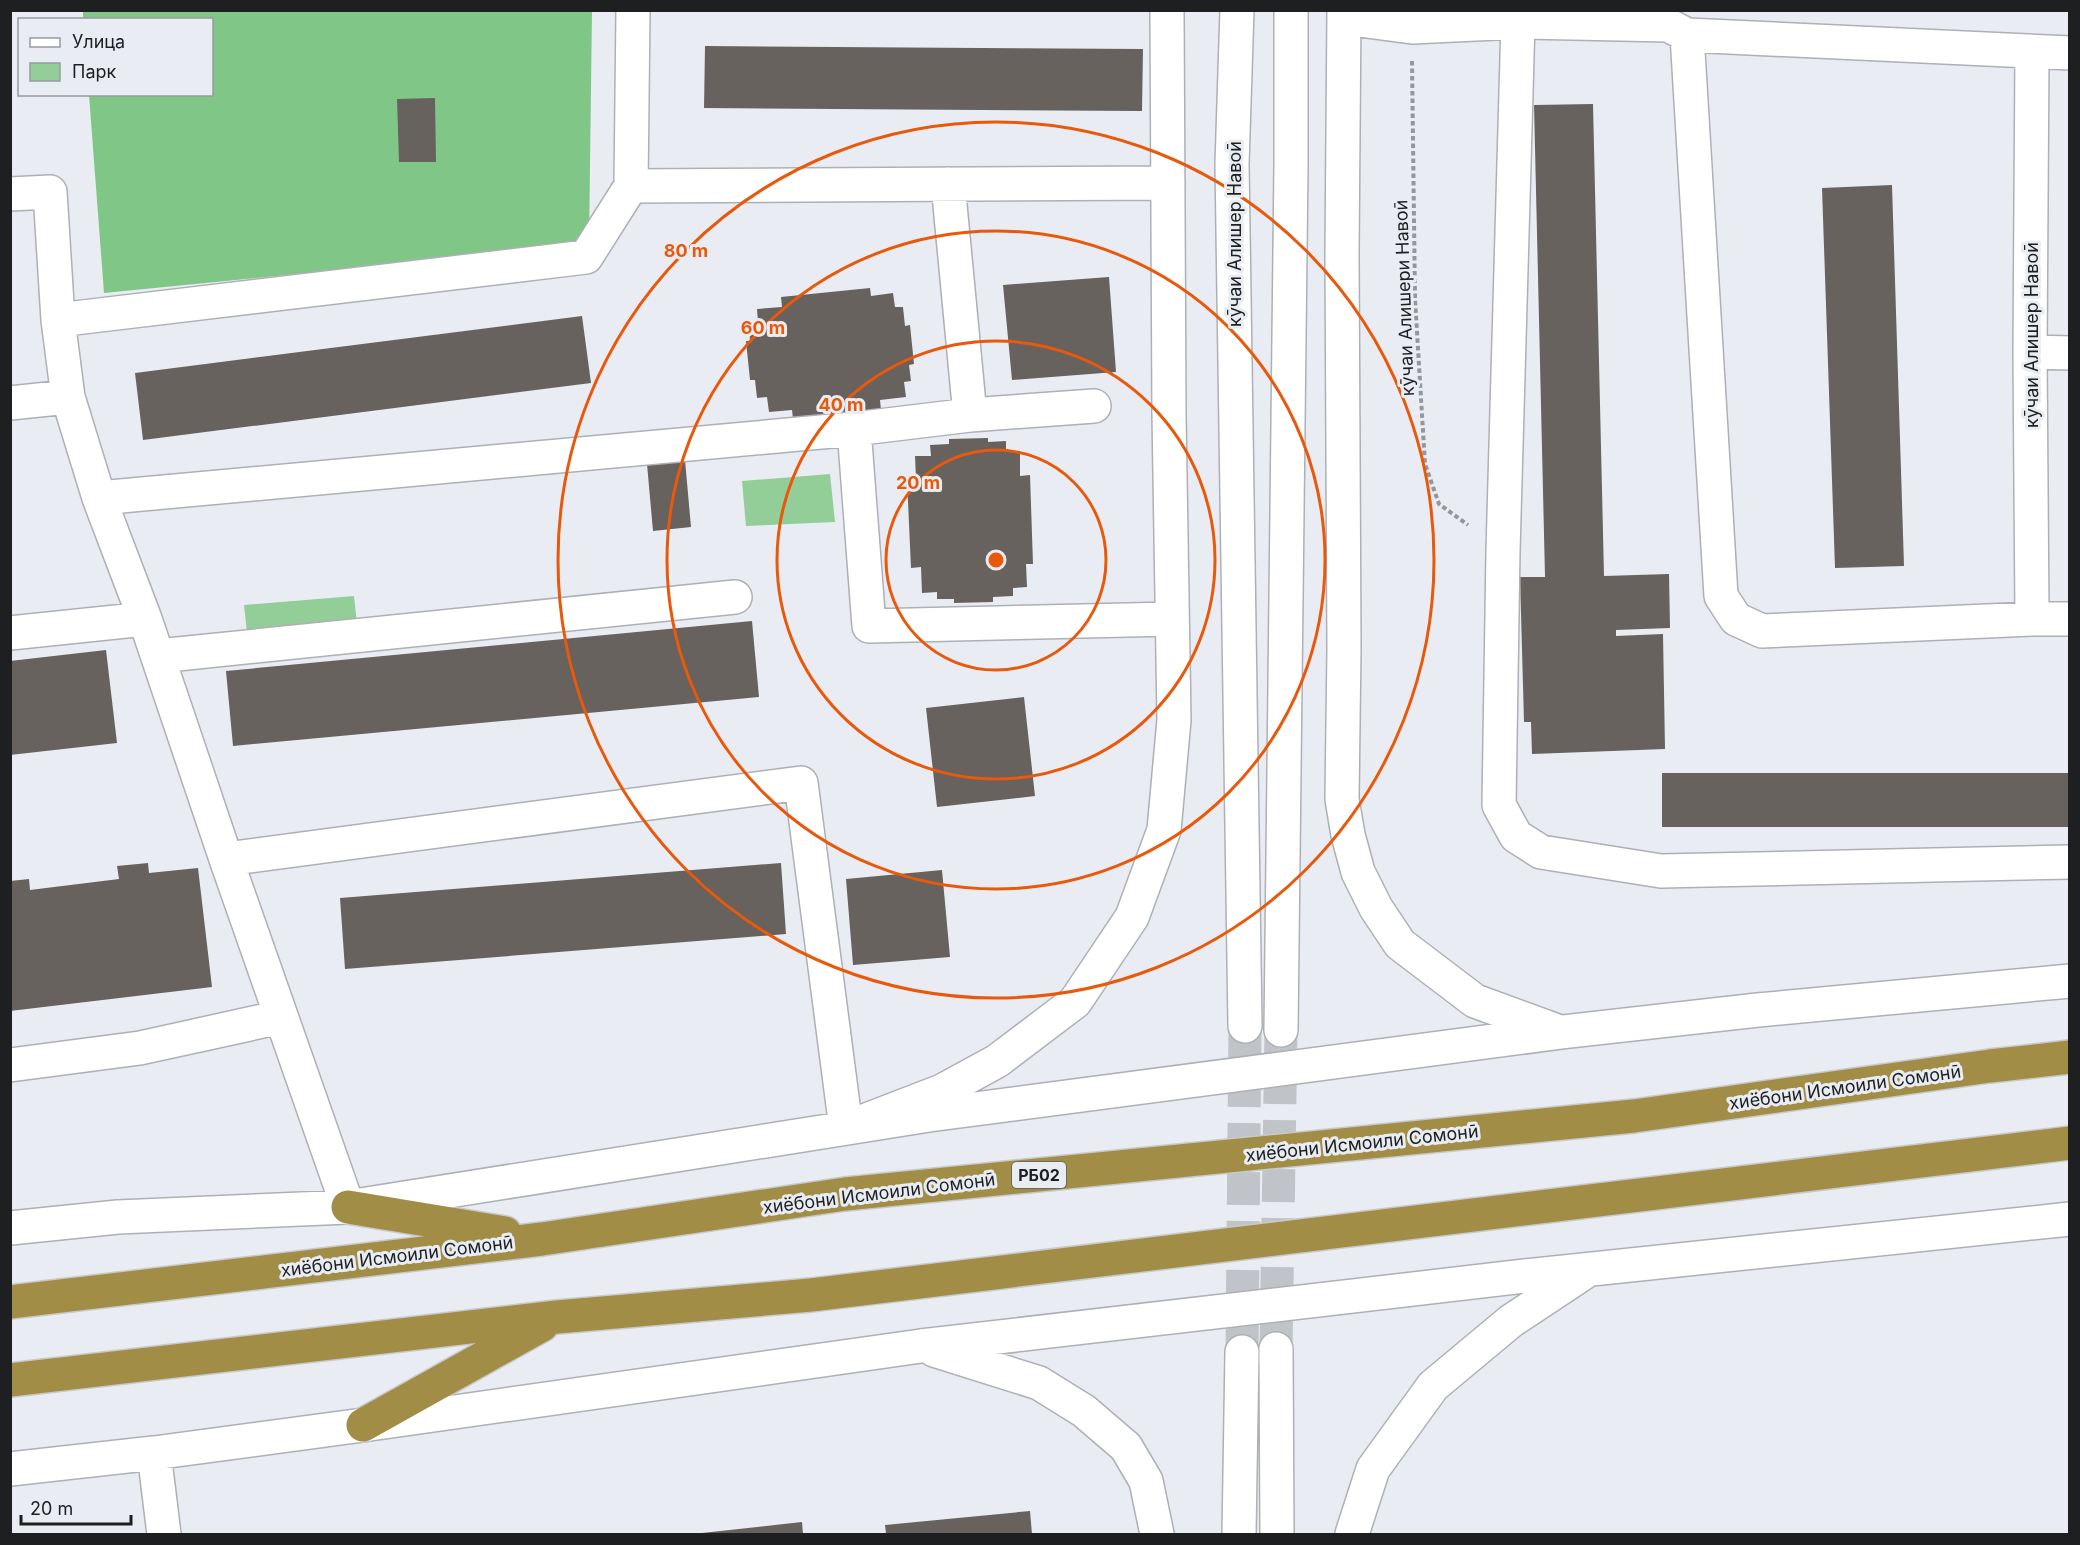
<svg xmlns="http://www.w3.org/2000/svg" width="2080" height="1545" viewBox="0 0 2080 1545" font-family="Inter,sans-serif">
<rect width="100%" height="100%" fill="#e9edf3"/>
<!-- green -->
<path fill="#93cd98" d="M830 474 835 522 746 526 742 481Z
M354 596 359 642 249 652 244 605Z"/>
<!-- forest -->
<path fill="#80c787" d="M83 11H592L589 245 104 293 89 95 212 94V20L83 19Z"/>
<!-- building -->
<path fill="#67625e" d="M705 46 1143 49 1142 111 704 108Z
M435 98 436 162H399L397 99Z
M1593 104 1604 576 1669 574 1670 628 1616 630V636L1663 634 1665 749 1532 754 1531 722H1524L1520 577H1545L1534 105Z
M1892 185 1904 566 1835 568 1822 188Z
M1109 277 1116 372 1012 380 1003 285Z
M870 288 871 296 893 293 895 307H903L905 326 910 325 914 364 909 365 911 381 904 382 906 397 880 400 881 410 793 419 792 410 769 412 767 397 757 398 755 380H750L746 341H750L749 324 758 322 757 309 782 307 781 297Z
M582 316 591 383 143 440 135 373Z
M988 438V442L1006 441V451H1020V476L1030 475 1033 564H1026L1027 587 1013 588V596L993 597V602L954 603V599H937V592L922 593 921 567 911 568 907 479H916L915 456H931L930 445 949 444V439Z
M685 460 691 527 653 531 647 464Z
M752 621 759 697 233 746 226 671Z
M106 650 117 743 10 755V661Z
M1024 697 1035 796 937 807 926 708Z
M1662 773H2070V827H1662Z
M148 863 149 873 198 868 212 987 10 1011V881L29 879 30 890 119 879 117 866Z
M781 863 786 934 345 969 340 898Z
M942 870 950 957 853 965 846 879Z
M1030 1511 1032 1534H886L885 1525Z
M802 1522 803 1534H702V1533Z"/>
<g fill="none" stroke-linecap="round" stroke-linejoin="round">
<!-- minor-tunnel -->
<path stroke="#c0c4c9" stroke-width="33" stroke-dasharray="33 16" stroke-linecap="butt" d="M1276 1349 1281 1030
M1242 1352 1245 1026"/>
<defs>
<path id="minor" d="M1237 10 1232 164 1245 1026
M1344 10 1342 254 1344 648 1342 799 1348 835 1358 872 1376 908 1400 944 1475 1001 1557 1031
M1344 18 1412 27 1518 22 1668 25 1687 35 2070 53
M1518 22 1503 551 1499 805 1516 836 1541 852 1661 871 2070 862
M1687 35 1721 596 1736 619 1762 631 2032 619H2070
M2032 52 2030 352 2032 619
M948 184 970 415 1094 406
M631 186 1168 183
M10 194 50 192 58 320 68 397
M58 320 586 257 631 186 633 10
M2030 352 2070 353
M10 403 68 397 99 498 145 619 226 859
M970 415 854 429 869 626 1172 619
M99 498 854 429
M10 633 145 619
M158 656 735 597
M1281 1030 1291 165V10
M10 1065 140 1048 281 1017
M348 1207 226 859 801 783 846 1128 942 1091 997 1061 1075 1002 1132 917 1164 830 1174 720 1169 414 1167 10
M10 1228 118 1217 348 1207 929 1115 1562 1032 1758 1010 2070 981
M1276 1349 1277 1534
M934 1350 1039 1383 1084 1411 1126 1447 1146 1481 1157 1534
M154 1453 164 1534
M10 1469 154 1453 363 1425 921 1346 1525 1276 2070 1219
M1239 1534 1242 1352
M1352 1534 1373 1469 1433 1386 1511 1321 1585 1272"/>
<path id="highway" d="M348 1207 505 1233
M10 1302 542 1239 845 1194 1634 1116 1990 1066 2070 1057
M10 1380 557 1317 811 1295 2070 1143
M363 1425 542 1325"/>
</defs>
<!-- minor casing -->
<use href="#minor" stroke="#adb0b5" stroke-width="36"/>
<!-- highway casing -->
<use href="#highway" stroke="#c9c9c9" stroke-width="36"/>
<!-- path -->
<path stroke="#93969a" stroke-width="4" stroke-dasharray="4.5 3" stroke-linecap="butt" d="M1412 61 1415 299 1425 464 1439 504 1468 525"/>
<!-- minor -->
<use href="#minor" stroke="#fff" stroke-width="33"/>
<!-- highway -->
<use href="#highway" stroke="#a18d45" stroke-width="33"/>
</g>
<!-- distance rings -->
<g fill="none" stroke="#e8590c" stroke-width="3">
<circle cx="996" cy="560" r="110"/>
<circle cx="996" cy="560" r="219"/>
<circle cx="996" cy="560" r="329"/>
<circle cx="996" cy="560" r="438"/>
</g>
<g text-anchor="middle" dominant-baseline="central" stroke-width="6" stroke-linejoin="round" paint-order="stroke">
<!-- shield labels -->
<rect fill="#e9edf3" stroke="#5a5d5f" stroke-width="1.5" x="1012" y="1162" width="54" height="26" rx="4.5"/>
<g font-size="16" font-weight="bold" fill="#1d1f20">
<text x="1039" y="1175">РБ02</text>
</g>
<!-- street labels -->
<g font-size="18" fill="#1d1f20" stroke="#e9edf3">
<text transform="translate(1234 234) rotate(-90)">кӯчаи Алишер Навоӣ</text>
<text transform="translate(1404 298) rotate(-92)">кӯчаи Алишери Навоӣ</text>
<text transform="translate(2031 335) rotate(-90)">кӯчаи Алишер Навоӣ</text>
<text transform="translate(1845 1087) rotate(-8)">хиёбони Исмоили Сомонӣ</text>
<text transform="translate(1362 1143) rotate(-6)">хиёбони Исмоили Сомонӣ</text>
<text transform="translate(879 1193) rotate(-7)">хиёбони Исмоили Сомонӣ</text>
<text transform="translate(397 1256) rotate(-7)">хиёбони Исмоили Сомонӣ</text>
</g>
</g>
<circle cx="996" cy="560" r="9" fill="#e8590c" stroke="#e9edf3" stroke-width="3"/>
<g font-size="18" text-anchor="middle" font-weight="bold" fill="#e8590c" stroke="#e9edf3" stroke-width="6" stroke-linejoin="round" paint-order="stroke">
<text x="686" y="257">80 m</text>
<text x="763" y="334">60 m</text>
<text x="841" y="411">40 m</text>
<text x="918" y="489">20 m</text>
</g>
<!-- border -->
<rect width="2080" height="1545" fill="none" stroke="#1d1f20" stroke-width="24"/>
<!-- legend -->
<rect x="18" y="18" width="195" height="78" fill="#e9edf3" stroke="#979b9f" stroke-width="1.5"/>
<rect x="30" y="38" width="30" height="9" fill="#ffffff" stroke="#979b9f" stroke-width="1.5"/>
<text x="72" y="48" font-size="18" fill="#1d1f20">Улица</text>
<rect x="30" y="63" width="30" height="18" fill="#93cd98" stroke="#979b9f" stroke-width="1.5"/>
<text x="72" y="78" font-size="18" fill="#1d1f20">Парк</text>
<!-- scale -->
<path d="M21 1515v9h110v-9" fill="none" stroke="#1d1f20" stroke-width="3"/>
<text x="30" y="1515" font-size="18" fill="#1d1f20" stroke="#e9edf3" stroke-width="4.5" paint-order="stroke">20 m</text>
</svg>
